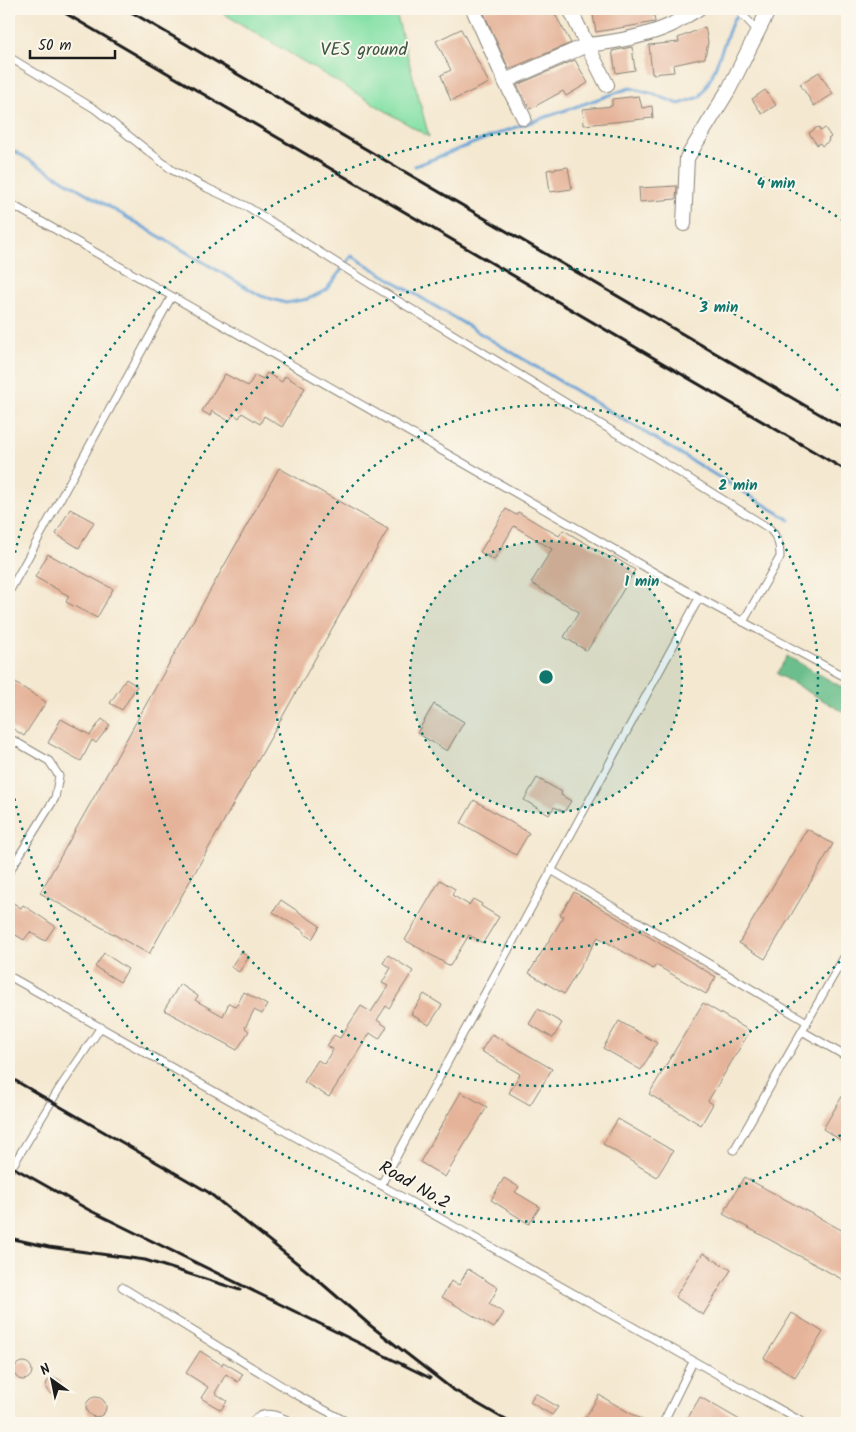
<svg xmlns="http://www.w3.org/2000/svg" width="856" height="1432" viewBox="0 0 856 1432" font-family="Kalam,sans-serif">
<rect width="100%" height="100%" fill="#fbf7ec"/>
<filter id="ink" filterUnits="userSpaceOnUse"><feTurbulence type="fractalNoise" baseFrequency=".02" numOctaves="2"/><feDisplacementMap in="SourceGraphic" scale="10" xChannelSelector="R" yChannelSelector="G"/><feConvolveMatrix kernelMatrix="1 2 1 2 8 2 1 2 1" color-interpolation-filters="sRGB"/></filter>
<filter id="wash" filterUnits="userSpaceOnUse"><feTurbulence type="fractalNoise" baseFrequency=".0096" numOctaves="4" result="noise"/><feDisplacementMap in="SourceGraphic" scale="20" xChannelSelector="R" yChannelSelector="G"/><feGaussianBlur stdDeviation="1.12" result="paint"/><feColorMatrix in="noise" values="0 0 0 0 0 0 0 0 0 0 0 0 0 0 0 0 0 1.4 0 .05"/><feComposite in="paint" operator="in"/></filter>
<g filter="url(#wash)">
<rect width="100%" height="100%" fill="#f4e8d0"/>
<!-- green -->
<path fill="#86e1a7" stroke="#517e62" d="M216 9H395L429 137Z"/>
<!-- forest -->
<path fill="#6cbf8c" stroke="#446e54" d="M787 656 847 690V714L777 674Z"/>
<g fill="none" stroke-linecap="round" stroke-linejoin="round">
<!-- stream -->
<path stroke="#64a1d5" stroke-width="3" d="M9 148 261 296 286 303 308 299 326 290 352 256 790 520
M415 166 505 131 630 88 653 94 679 104 700 97 712 76 733 20 744 9"/>
</g>
<g id="blocks">
<!-- building -->
<path fill="#e5b399" d="M482 9H552L571 43 509 69Z
M592 9H653L655 22 596 32Z
M705 27 708 42 705 58 673 65 674 72 652 74 649 45 679 42 678 38Z
M461 29 489 83 451 101 441 75 451 70 436 41Z
M632 47 635 70 616 73 612 51Z
M575 60 588 83 566 96 563 91 530 109 517 85Z
M819 72 833 94 814 106 800 84Z
M765 90 776 105 762 114 752 99Z
M639 96 642 108 652 106 653 118 584 125 583 109 612 106V99Z
M818 127 821 131 825 128 831 137 828 139 829 141 822 146 820 143 817 145 809 133Z
M568 167 572 189 550 192 547 170Z
M677 186 676 199 640 202 639 188Z
M267 373 282 382 285 376 305 388 282 427 264 416 260 424 242 413 239 418 234 414 229 421 212 411 210 416 202 411 225 374 248 386 255 375 263 379Z
M279 468 388 529 149 954 40 893Z
M70 509 94 522 79 548 56 534Z
M506 509 516 515 518 512 559 536 563 530 611 558 612 556 635 570 587 651 564 637 579 612 531 583 552 549 514 526 494 560 480 552Z
M48 554 113 589 97 618 66 602 69 596 35 577Z
M9 679 46 702 24 736 9 726Z
M126 679 137 686 122 710 110 703Z
M434 704 464 722 447 751 417 733Z
M61 719 90 735 102 719 110 725 96 743 92 740 81 761 48 743Z
M537 778 562 792 561 795 571 801 564 812 554 807 549 815 524 800Z
M474 800 529 833 516 855 461 823Z
M807 829 833 844 765 959 739 943Z
M440 880 455 889 452 895 469 905 473 899 482 904 481 906 499 917 483 943 469 935 450 966 405 940Z
M574 892 716 977 706 994 656 965 653 969 598 937 564 994 529 973 564 916 560 915Z
M9 900 21 908 23 905 55 926 45 941 30 932 24 940 9 931Z
M281 900 320 926 312 939 304 934 305 932 273 912Z
M241 952 249 957 239 972 231 967Z
M104 953 128 969 120 982 95 967Z
M388 955 413 971 389 1008 386 1006 377 1020 387 1027 379 1039 370 1033 329 1097 304 1082 318 1060 324 1064 333 1049 327 1046 334 1035 340 1038 361 1006 371 1012 388 986 382 983 391 968 383 963Z
M180 984 198 996 195 1000 223 1016 229 1003 236 1007 244 992 267 1005 262 1014 254 1010 245 1028 249 1031 237 1050 164 1010Z
M424 994 442 1005 429 1025 411 1014Z
M703 1003 750 1031 708 1101 713 1104 701 1125 649 1094Z
M538 1009 562 1023 553 1038 529 1024Z
M619 1021 657 1043 641 1070 603 1048Z
M492 1034 552 1069 530 1105 509 1093 520 1074 481 1051Z
M847 1088V1144L823 1129Z
M461 1092 487 1107 445 1177 420 1162Z
M618 1119 673 1151 657 1177 603 1144Z
M744 1177 847 1233V1282L723 1214Z
M504 1178 519 1187 515 1192 540 1207 529 1224 491 1200Z
M703 1253 731 1270 703 1315 675 1297Z
M468 1269 498 1288 489 1304 504 1313 494 1328 442 1297 451 1281 459 1285Z
M792 1313 823 1332 795 1377 764 1358Z
M200 1351 222 1365 223 1362 243 1374 238 1382 226 1374 215 1393 227 1401 221 1410 201 1398 208 1387 186 1373Z
M14 1371a9 9 0 1 1 18 0a9 9 0 1 1-18 0Z
M46 1386a8 8 0 1 1 16 0a8 8 0 1 1-16 0Z
M535 1393 558 1407 552 1415 530 1402Z
M599 1395 647 1423H590L584 1420Z
M86 1407a10 10 0 1 1 20 0a10 10 0 1 1-20 0Z
M700 1397 745 1423H685Z"/>
</g>
</g>
<g filter="url(#ink)">
<use href="#blocks" fill-opacity="0" stroke="#888276" stroke-width="1"/>
<g fill="none" stroke-linecap="round" stroke-linejoin="round">
<defs>
<path id="lane" d="M737 9 758 31
M9 57 95 109 172 170 207 188 248 207 372 285 637 446 770 529C778 538 780 545 780 557L743 622
M9 203 699 598 847 678
M9 592 172 296
M9 738 49 761 59 776 55 798 9 872
M551 870 807 1022
M9 976 804 1423
M802 1031 847 1057
M734 1150 847 952
M9 1172 59 1089 101 1027
M381 1185 699 598
M122 1287 295 1394 349 1423
M252 1423C262 1407 281 1417 294 1423
M663 1423 693 1362"/>
<path id="street" d="M473 9 505 81 524 118
M570 9 587 45C615 42 645 37 671 25 680 20 689 14 698 9
M505 81 587 45 607 85
M684 224 687 158 729 89 769 9"/>
</defs>
<!-- lane casing -->
<use href="#lane" stroke="#888276" stroke-width="9"/>
<!-- street casing -->
<use href="#street" stroke="#888276" stroke-width="16"/>
<!-- lane -->
<use href="#lane" stroke="#fff" stroke-width="7"/>
<!-- street -->
<use href="#street" stroke="#fff" stroke-width="14"/>
<!-- rail -->
<path stroke="#1c1c1c" stroke-width="3" d="M58 9 847 471
M126 9 847 430
M9 1077 208 1192 312 1275 371 1326 452 1389 511 1423
M9 1165 89 1210 430 1378
M9 1238 49 1247 145 1260 240 1290"/>
</g>
</g>
<!-- distance rings -->
<circle cx="546" cy="677" r="136" fill="#0f766e" fill-opacity=".12"/>
<g fill="none" stroke="#0f766e" stroke-width="2.5" stroke-dasharray="2.5 5">
<circle cx="546" cy="677" r="136"/>
<circle cx="546" cy="677" r="272"/>
<path d="M845 956A409 409 0 1 1 845 398"/>
<path d="M847 1131A545 545 0 0 1 9 772M9 582A545 545 0 0 1 847 223"/>
</g>
<g text-anchor="middle" dominant-baseline="central" stroke-width="4" stroke-linejoin="round" paint-order="stroke">
<!-- park labels -->
<g font-size="18" fill="#3c5746" stroke="#fbf7ec">
<text x="364" y="50">VES ground</text>
</g>
<!-- street labels -->
<g font-size="18" fill="#1c1c1c" stroke="#fbf7ec">
<text transform="translate(414 1186) rotate(30)">Road No.2</text>
</g>
</g>
<circle cx="546" cy="677" r="8" fill="#0f766e" stroke="#fbf7ec" stroke-width="2.5"/>
<g font-size="15" text-anchor="middle" font-weight="bold" fill="#0f766e" stroke="#fbf7ec" stroke-width="4" stroke-linejoin="round" paint-order="stroke">
<text x="776" y="188">4 min</text>
<text x="719" y="312">3 min</text>
<text x="738" y="490">2 min</text>
<text x="642" y="586">1 min</text>
</g>
<!-- margin -->
<rect width="856" height="1432" fill="none" stroke="#fbf7ec" stroke-width="30"/>
<!-- north arrow -->
<g transform="translate(52 1380) rotate(327)" stroke="#fbf7ec" stroke-width="4" paint-order="stroke">
<path d="M0-4L9 19L0 12L-9 19Z" fill="#1c1c1c"/>
<text y="-8" font-size="14" font-weight="bold" text-anchor="middle" fill="#1c1c1c">N</text>
</g>
<!-- scale -->
<path d="M30 50v8h85v-8" fill="none" stroke="#1c1c1c" stroke-width="2.5"/>
<text x="38" y="50" font-size="15" fill="#1c1c1c" stroke="#fbf7ec" stroke-width="4" paint-order="stroke">50 m</text>
</svg>
